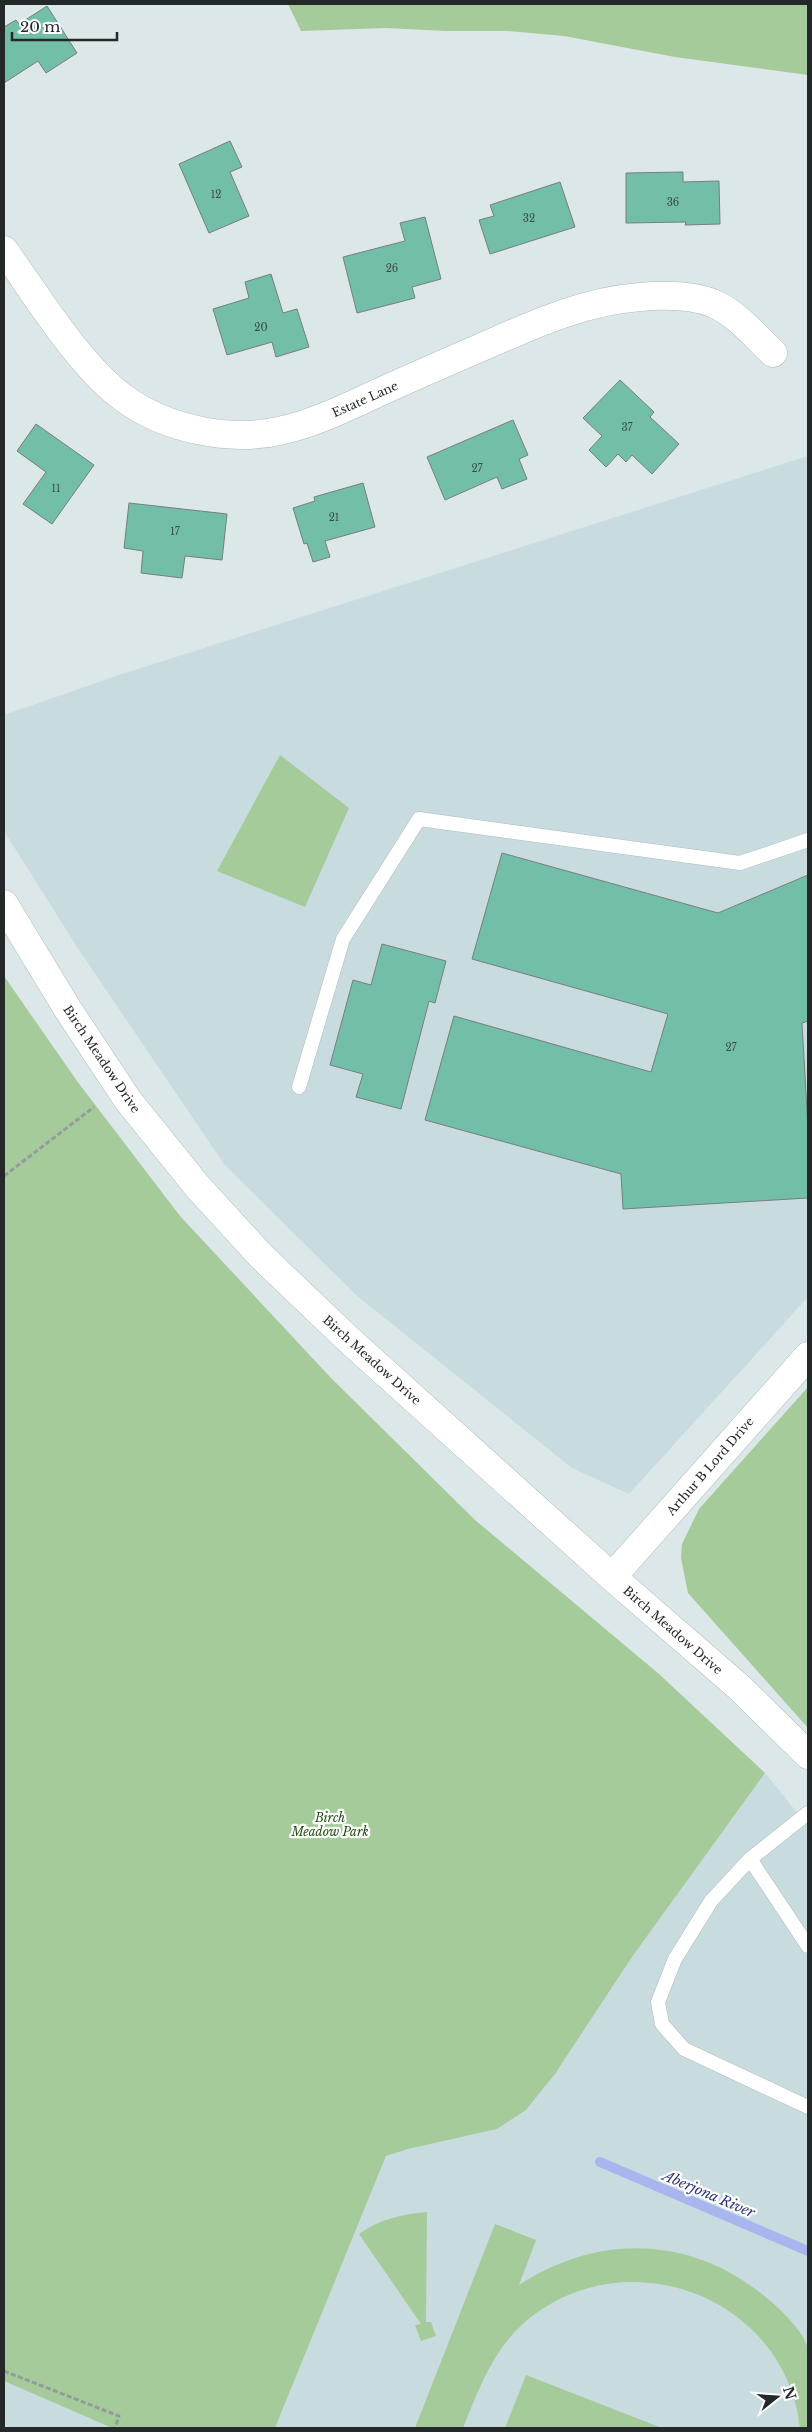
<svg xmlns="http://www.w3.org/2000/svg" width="812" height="2432" viewBox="0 0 812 2432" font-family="'Libre Baskerville',serif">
<rect width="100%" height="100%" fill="#dbe7e8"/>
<!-- built -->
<path fill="#c8dcdf" d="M808 456V1297L629 1494 572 1468 356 1295 224 1164 79 950 4 831V715L119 675Z
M765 1773 808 1826V2428H275L386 2156 408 2149 497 2129 526 2110 555 2074 632 1957Z
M4 2381 112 2428H4Z"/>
<!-- green -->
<path fill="#a5cb9b" d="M288 4H808V75L675 57 564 36 508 31H446L386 28 301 31Z
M280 755 349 808 305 907 217 871Z
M4 976 77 1081 180 1216 331 1378 475 1520 659 1674 765 1773 632 1957 555 2074 526 2110 497 2129 408 2149 386 2156 275 2428H112L4 2381Z
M808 1387V1728L688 1593 681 1558 682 1544 699 1509Z
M427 2212 426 2322H431L436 2336 421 2341 415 2325 421 2324 359 2234C380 2219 402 2214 427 2212Z
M495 2224 536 2240 519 2285C600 2232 694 2236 768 2299 780 2309 805 2333 808 2349 810 2355 808 2364 808 2371 808 2390 808 2409 808 2428H800C786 2301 636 2240 535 2314 496 2342 480 2386 463 2428H415Z
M526 2375 662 2428H505Z"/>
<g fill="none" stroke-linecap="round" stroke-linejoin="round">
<!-- stream -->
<path stroke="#a9b5ee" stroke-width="10" d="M600 2162 808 2251"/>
</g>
<!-- building -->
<path fill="#73bea8" stroke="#767f7c" d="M47 6 77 53 46 73 38 61 4 83V27L16 20 19 24Z
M230 141 242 167 230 172 249 216 209 233 179 164Z
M683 172V182L719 181 720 224 685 225 686 222 626 223V173Z
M560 182 575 227 490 254 479 220 494 216 490 205Z
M425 217 441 279 412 287 415 298 357 313 343 257 405 241 400 223Z
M271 274 283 313 297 309 309 347 276 357 272 342 227 355 213 309 249 298 245 282Z
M620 380 654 412 650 417 679 444 652 474 632 455 626 462 618 454 606 467 589 450 602 436 583 418Z
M513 420 528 455 519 459 527 479 502 489 497 477 445 500 427 457Z
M36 424 94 465 52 524 23 504 46 472 17 451Z
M363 483 375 527 325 541 330 557 313 562 307 543 304 544 293 508 315 501 314 497Z
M129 503 227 514 222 560 185 556 182 578 141 573 143 551 124 548Z
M502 853 718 913 808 875V1021L802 1023 808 1128V1198L623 1209 621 1174 425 1120 454 1016 651 1072 668 1014 472 959Z
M382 944 446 961 435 1003 429 1001 401 1109 356 1097 363 1074 330 1065 353 980 371 985Z"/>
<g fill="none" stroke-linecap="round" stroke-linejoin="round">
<defs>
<path id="lane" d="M299 1087 343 939 419 819 740 863 808 840
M808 1813 750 1859 711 1901 675 1959 658 2002 662 2024 684 2049 808 2107
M750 1859 808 1946"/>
<path id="street" d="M4 250C37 296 80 367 125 399 166 429 230 442 279 431 312 424 341 410 371 396 408 379 445 363 482 347 532 325 584 301 640 297 663 295 693 295 715 304 738 315 755 336 773 353
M4 904 67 1008 127 1099 197 1186 262 1257 348 1339 612 1577 740 1688 808 1755
M612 1577 808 1356"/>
</defs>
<!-- lane casing -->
<use href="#lane" stroke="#b0bbbd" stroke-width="15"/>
<!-- street casing -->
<use href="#street" stroke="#b0bbbd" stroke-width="29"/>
<!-- path -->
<path stroke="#939b9c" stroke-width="3" stroke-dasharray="5 2.5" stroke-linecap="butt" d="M4 1176 94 1107
M4 2371 119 2416 115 2428"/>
<!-- lane -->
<use href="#lane" stroke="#fff" stroke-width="14"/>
<!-- street -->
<use href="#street" stroke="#fff" stroke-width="28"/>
</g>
<g text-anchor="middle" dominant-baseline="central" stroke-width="4.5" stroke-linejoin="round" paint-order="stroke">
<!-- number labels -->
<g font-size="10" fill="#384e49">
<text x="216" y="194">12</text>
<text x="673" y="202">36</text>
<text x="529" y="218">32</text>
<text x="392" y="268">26</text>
<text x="261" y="327">20</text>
<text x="627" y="427">37</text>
<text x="477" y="468">27</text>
<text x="56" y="488">11</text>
<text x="334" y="517">21</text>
<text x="175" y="531">17</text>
<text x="731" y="1047">27</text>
</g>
<!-- street labels -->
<g font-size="12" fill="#242829" stroke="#fff">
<text transform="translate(365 399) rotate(-24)">Estate Lane</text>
<text transform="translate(102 1059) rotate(56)">Birch Meadow Drive</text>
<text transform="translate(372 1360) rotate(42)">Birch Meadow Drive</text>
<text transform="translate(710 1466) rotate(-49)">Arthur B Lord Drive</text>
<text transform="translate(673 1630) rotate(41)">Birch Meadow Drive</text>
</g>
<!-- park labels -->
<g font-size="12" font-style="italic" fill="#1d510b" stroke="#fff">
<text x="330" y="1817">Birch<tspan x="330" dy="14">Meadow Park</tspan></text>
</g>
<!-- water labels -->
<g font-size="14" font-style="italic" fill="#31377a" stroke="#fff">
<text transform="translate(709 2194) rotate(23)">Aberjona River</text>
</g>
</g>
<!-- border -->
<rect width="812" height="2432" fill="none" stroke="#242829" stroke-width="10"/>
<!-- north arrow -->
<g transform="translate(777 2397) rotate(73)" stroke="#ffffff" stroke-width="4" paint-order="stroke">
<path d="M0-4L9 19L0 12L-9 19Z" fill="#242829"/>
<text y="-8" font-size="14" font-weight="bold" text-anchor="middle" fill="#242829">N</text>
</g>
<!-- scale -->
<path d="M12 32v8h105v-8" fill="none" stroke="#242829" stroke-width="2.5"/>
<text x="20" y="32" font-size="15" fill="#242829" stroke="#ffffff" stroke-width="4" paint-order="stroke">20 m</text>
</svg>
